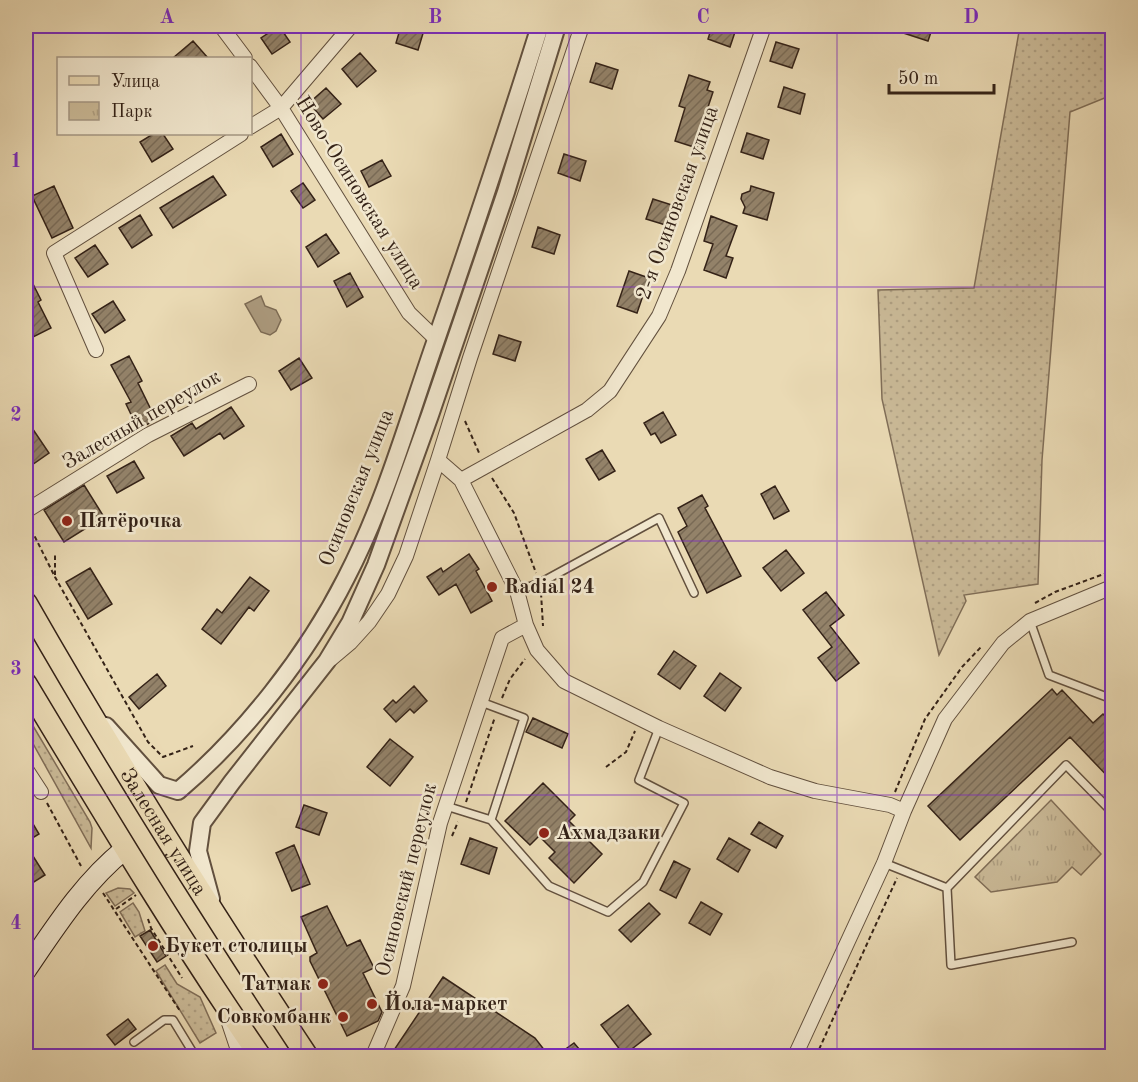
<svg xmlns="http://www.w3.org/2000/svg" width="1138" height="1082" viewBox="0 0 1138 1082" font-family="'Old Standard TT',serif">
<defs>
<pattern id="grass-dots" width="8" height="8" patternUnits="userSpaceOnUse" patternTransform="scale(1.5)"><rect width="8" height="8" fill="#cbbb99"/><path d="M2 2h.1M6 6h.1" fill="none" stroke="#afa083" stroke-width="1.8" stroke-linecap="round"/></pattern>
<pattern id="park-tufts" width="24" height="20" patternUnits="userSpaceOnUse" patternTransform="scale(1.5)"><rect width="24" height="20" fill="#cbbb99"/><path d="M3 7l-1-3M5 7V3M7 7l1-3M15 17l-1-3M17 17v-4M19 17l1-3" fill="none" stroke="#afa083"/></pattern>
<pattern id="building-hatch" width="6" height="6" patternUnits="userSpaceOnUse" patternTransform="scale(1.5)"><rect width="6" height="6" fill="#938269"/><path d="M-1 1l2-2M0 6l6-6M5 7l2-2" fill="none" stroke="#796a55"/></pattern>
</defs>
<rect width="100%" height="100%" fill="#eadab4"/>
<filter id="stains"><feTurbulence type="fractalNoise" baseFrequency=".00333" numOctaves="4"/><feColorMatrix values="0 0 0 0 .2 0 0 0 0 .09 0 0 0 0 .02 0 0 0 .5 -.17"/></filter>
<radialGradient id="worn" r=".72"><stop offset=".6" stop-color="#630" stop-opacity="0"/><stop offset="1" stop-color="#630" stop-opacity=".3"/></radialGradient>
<!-- grass -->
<path fill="url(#grass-dots)" stroke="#806e58" stroke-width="1.5" d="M1020 26H1112V95L1070 112 1042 460 1038 584 964 595 966 601 939 655 882 399 878 290 974 288Z
M26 714 90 822 92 828 91 848 26 731Z
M118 888 130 889 134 893 115 906 106 893Z
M133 903 139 912 145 931 135 937 120 912Z
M165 965 177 984 200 997 216 1033 200 1043 156 971Z"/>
<!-- park -->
<path fill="url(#park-tufts)" stroke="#806e58" stroke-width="1.5" d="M1051 800 1101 854 1081 875 1072 867 1057 882 991 892 975 877Z"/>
<!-- water -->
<path fill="#ac9b7f" stroke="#7c6b55" stroke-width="1.5" d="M261 296 265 306 276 310 281 320 276 331 270 335 261 332 245 304Z"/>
<!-- building -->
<path fill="url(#building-hatch)" stroke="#342217" stroke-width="1.5" d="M279 26 290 42 272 54 261 38Z
M401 26H409L424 30 418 50 396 43Z
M712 26H737L730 47 708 39Z
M889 26H933L928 41 888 28Z
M193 41 208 58H173Z
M776 42 799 49 792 68 770 61Z
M360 53 376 71 357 87 342 69Z
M596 63 618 70 612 89 590 82Z
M689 75 710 82 707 90 713 92 701 128H703L697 148 675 141 685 108 679 106Z
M784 87 805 94 800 114 778 107Z
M326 88 341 104 323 119 309 103Z
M747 133 769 140 763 159 741 152Z
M153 134H163L173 149 152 162 140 142Z
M281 134 293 154 273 167 261 147Z
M564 154 586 161 580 181 558 173Z
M382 160 391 176 369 187 361 171Z
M213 176 226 195 173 228 160 208Z
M303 183 315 200 303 208 291 191Z
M54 186 73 228 52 238 32 196Z
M751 186 774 193 767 220 743 213 745 207 741 199 742 194 750 191Z
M653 199 675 206 669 226 646 219Z
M140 215 152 235 132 248 119 228Z
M711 216 737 226 726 256 733 258 726 278 704 270 713 244 704 241Z
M538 227 560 235 554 254 532 247Z
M326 234 339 253 318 267 306 247Z
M95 245 108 264 88 277 75 258Z
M26 270 41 300 38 302 51 328 31 338 26 327Z
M629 271 649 278 637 313 617 306Z
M350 273 363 297 347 307 334 281Z
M113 301 125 320 105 333 92 314Z
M499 335 521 342 515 361 493 354Z
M129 356 142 381 138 383 156 420 138 429 126 404 131 402 111 365Z
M299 358 312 378 291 390 279 371Z
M231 407 244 426 224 439 220 433 184 456 171 436 192 423 196 429Z
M663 412 676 435 661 443 655 433 651 435 644 423Z
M26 419 49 453 26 469Z
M602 450 615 471 599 480 586 459Z
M134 461 144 478 117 493 107 476Z
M84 485 104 517 64 542 44 510Z
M775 486 789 511 774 519 761 494Z
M702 495 708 506 705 508 741 576 707 593 678 532 687 526 678 508Z
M786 550 804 573 781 591 763 568Z
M469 554 479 569 476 571 492 601 471 613 456 584 439 595 427 577 441 568 443 572Z
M90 568 112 604 88 619 66 582Z
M250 577 269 591 254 611 249 607 221 644 202 629 217 609 222 613Z
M826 592 844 615 830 626 859 663 836 681 818 658 832 647 803 610Z
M674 651 696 666 680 689 658 674Z
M720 673 741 688 725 711 704 696Z
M157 674 166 686 139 709 129 697Z
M414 686 427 701 414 713 410 709 396 722 384 709 393 700 396 703Z
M1052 689 1057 695 1062 690 1093 723 1103 714 1113 724V782L1070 737 960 840 928 806Z
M533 718 568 734 562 748 526 732Z
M390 739 413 757 390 786 367 767Z
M543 783 575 815 569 821 602 854 574 883 549 858 555 852 539 836 530 845 505 821Z
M304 805 327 813 319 835 296 827Z
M26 812 39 834 26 842Z
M759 822 783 836 776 848 751 834Z
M470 838 497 848 489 874 461 864Z
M729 838 750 850 738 872 717 859Z
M26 845 45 875 26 887Z
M294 845 310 884 292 891 276 853Z
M674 861 690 869 676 898 660 890Z
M701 902 722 914 710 935 689 923Z
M649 903 660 914 631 942 619 930Z
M327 906 347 946 360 940 374 968 363 973 382 1012 378 1021 347 1036 310 961V957L317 953 301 917Z
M150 930 166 956 157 962 140 936Z
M443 977 535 1038 549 1056H390Z
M628 1005 651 1034 624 1055 601 1025Z
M128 1019 136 1029 115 1045 107 1035Z
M574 1043 585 1056H556Z"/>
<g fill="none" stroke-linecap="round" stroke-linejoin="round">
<defs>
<path id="service" d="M517 591 540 583 659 518 694 593
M1030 621 1049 675 1112 699
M481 702 524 718 491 820
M446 806 491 820 549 886 608 912 643 882 684 803 639 780 659 728
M884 863 947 888 1066 765 1112 812
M947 888 951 965 1072 942
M134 1042 164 1020H173L195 1056"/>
<path id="minor" d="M221 26 245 58
M250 66 281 108 409 313 436 339
M250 127 281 108 351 26
M96 350 54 253 241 134
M438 460 461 480 517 591 526 625 537 650 564 681 659 728 770 777 815 791 890 805 904 811
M461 480 587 410 610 391 659 316 678 271 764 26
M26 511 148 435 249 384
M331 659 350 643 369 622 388 594 406 556 438 460 470 358 582 26
M26 769 41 792
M228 1020 240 1056
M373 1056 403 986 440 823 502 638 526 625
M795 1056 884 863 904 811 945 719 1003 643 1030 621 1112 587"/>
<path id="tertiary" d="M106 726 159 785 178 791C244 735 307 655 346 578 385 503 408 420 436 340 472 236 507 131 540 26
M211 899 198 851 202 823 232 782 327 661 350 623 376 565 430 415 506 192 557 26"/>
<path id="secondary" d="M26 970C56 926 84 882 125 849"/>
<g id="primary">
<path id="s1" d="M26 603C114 757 209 908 307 1056"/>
<path d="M26 684C102 810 177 936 260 1056"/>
</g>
</defs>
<!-- service casing -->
<use href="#service" stroke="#62503e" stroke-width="10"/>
<!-- minor casing -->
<use href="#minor" stroke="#62503e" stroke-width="16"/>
<!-- tertiary casing -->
<use href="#tertiary" stroke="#62503e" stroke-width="20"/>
<!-- secondary casing -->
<use href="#secondary" stroke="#342217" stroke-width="22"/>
<!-- primary casing -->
<use href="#primary" stroke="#342217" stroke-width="24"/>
<!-- path -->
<path stroke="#342217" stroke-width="2" stroke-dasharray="4.5 3" stroke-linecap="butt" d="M465 421 480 455
M492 478 514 513 536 573
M28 523 55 577 148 742 163 757 193 746
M55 575V554
M541 593 543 626
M1035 603 1055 592 1112 571
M502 698 510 679 525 659
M606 767 626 752 635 731
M895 792 925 719 962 667 982 646
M466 802 495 717
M47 803 81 866
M452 836 458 822
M103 893 180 1011
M116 909 136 895
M148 919 151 928 182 978
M816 1056 897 878"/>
<!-- service -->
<use href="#service" stroke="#f1e7ce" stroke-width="7"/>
<!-- minor -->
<use href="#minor" stroke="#f1e7ce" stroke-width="14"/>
<!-- tertiary -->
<use href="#tertiary" stroke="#f1e7ce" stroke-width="16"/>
<!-- secondary -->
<use href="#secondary" stroke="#f1e7ce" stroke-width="20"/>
<!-- primary -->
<use href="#primary" stroke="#eadab4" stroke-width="21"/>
</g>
<!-- grid -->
<path fill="none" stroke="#7b2cbf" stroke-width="1.5" stroke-opacity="0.55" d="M301 26V1056M569 26V1056M837 26V1056M26 287H1112M26 541H1112M26 795H1112"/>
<!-- markers -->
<g fill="#8f2418" stroke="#f1e7ce" stroke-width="2">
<circle cx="67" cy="521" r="6"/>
<circle cx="492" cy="587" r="6"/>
<circle cx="544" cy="833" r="6"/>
<circle cx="153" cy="946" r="6"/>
<circle cx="323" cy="984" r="6"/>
<circle cx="372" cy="1004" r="6"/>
<circle cx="343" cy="1017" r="6"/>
</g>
<g text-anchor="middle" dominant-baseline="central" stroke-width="5" stroke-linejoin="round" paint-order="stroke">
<!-- street labels -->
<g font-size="21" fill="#342217" stroke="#f1e7ce">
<text transform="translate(359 193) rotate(58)">Ново-Осиновская улица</text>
<text transform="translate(678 203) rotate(-70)">2-я Осиновская улица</text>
<text transform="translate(142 420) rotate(-30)">Залесный переулок</text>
<text transform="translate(357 488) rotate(-68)">Осиновская улица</text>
<text stroke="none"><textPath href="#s1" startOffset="267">Залесная улица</textPath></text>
<text transform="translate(407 880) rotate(-76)">Осиновский переулок</text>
</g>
<!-- poi labels -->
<g font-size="21" font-weight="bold" fill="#342217" stroke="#f1e7ce" text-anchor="start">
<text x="79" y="521">Пятёрочка</text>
<text x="504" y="587">Radial 24</text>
<text x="556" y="833">Ахмадзаки</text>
<text x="165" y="946">Букет столицы</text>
<text x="311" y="984" text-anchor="end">Татмак</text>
<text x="384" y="1004">Йола-маркет</text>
<text x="331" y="1017" text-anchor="end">Совкомбанк</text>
</g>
</g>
<!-- margin -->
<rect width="1138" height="1082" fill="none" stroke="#eadab4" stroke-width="66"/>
<!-- legend -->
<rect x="57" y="57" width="195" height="78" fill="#f1e7ce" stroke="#a59885" stroke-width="1.5"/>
<rect x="69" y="76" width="30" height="9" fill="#eadab4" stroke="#a59885" stroke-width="1.5"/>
<text x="111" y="87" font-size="18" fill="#342217">Улица</text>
<rect x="69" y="102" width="30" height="18" fill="url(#park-tufts)" stroke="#a59885" stroke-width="1.5"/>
<text x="111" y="117" font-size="18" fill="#342217">Парк</text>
<!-- scale -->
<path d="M889 84v9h105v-9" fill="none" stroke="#342217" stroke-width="3"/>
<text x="898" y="84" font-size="18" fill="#342217" stroke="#f1e7ce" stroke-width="4.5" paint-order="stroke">50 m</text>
<rect x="33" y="33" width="1072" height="1016" fill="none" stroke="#7b2cbf" stroke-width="2"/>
<g font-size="20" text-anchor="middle" font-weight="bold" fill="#7b2cbf">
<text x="167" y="23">A</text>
<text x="435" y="23">B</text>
<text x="703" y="23">C</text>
<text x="971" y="23">D</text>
<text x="16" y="167">1</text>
<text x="16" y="421">2</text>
<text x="16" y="675">3</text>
<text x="16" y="929">4</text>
</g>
<rect width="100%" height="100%" filter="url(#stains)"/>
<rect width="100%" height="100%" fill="url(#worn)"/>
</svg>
